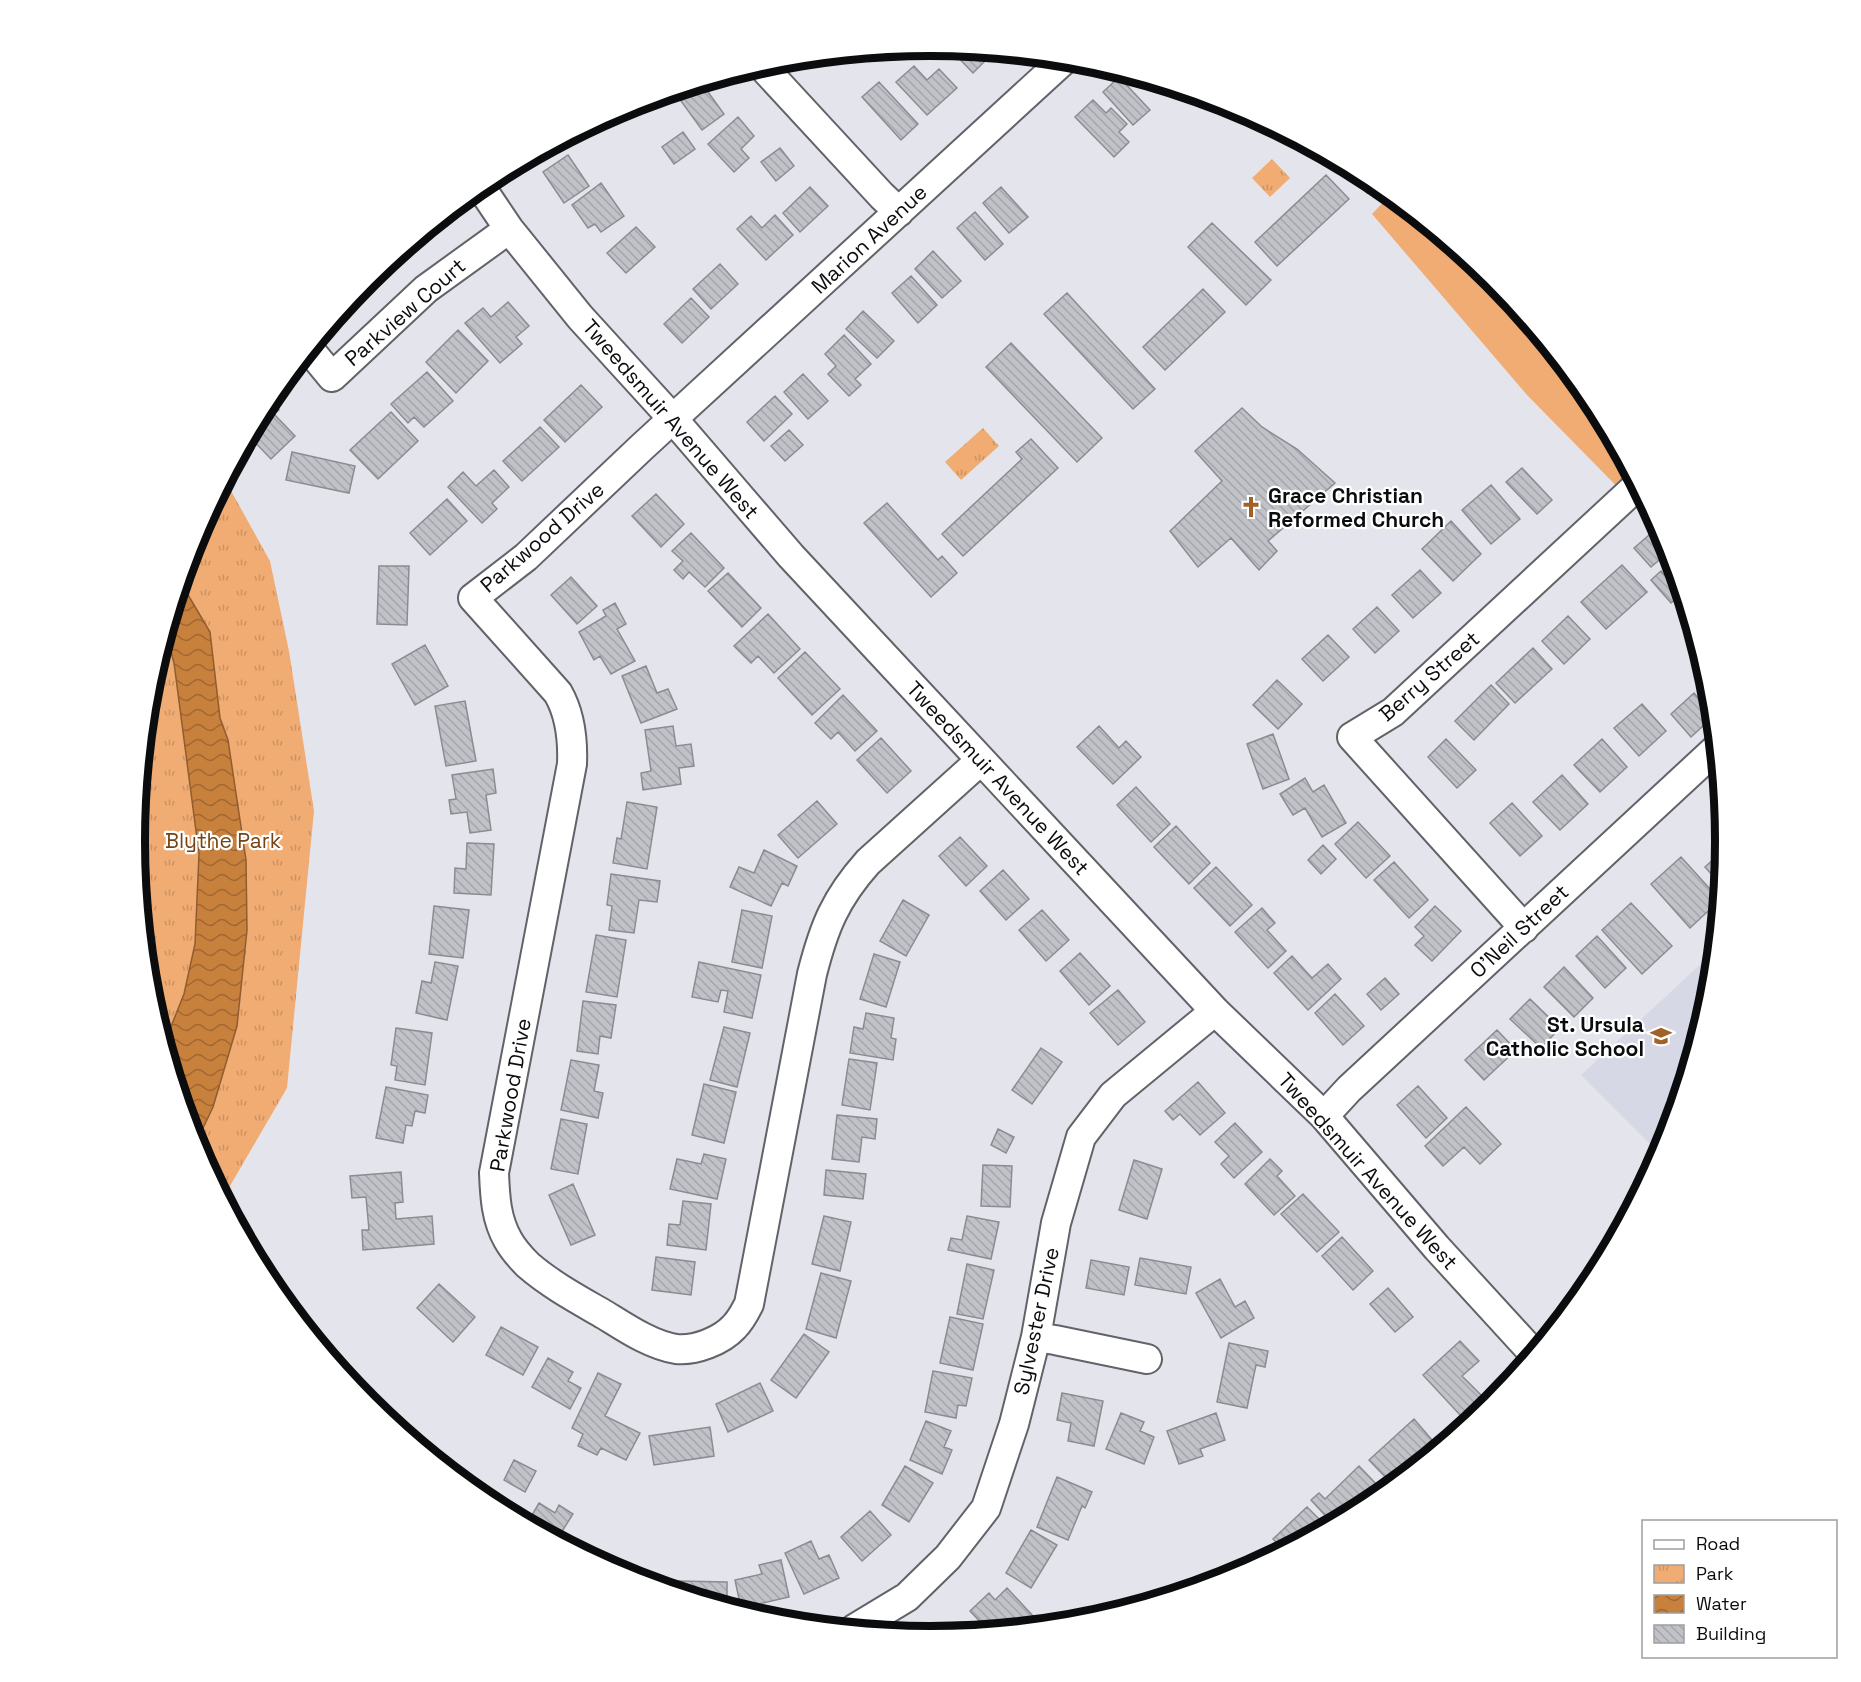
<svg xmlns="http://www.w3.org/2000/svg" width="1861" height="1682" viewBox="0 0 1861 1682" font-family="'Space Grotesk',sans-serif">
<defs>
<pattern id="park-tufts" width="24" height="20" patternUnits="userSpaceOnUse" patternTransform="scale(1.5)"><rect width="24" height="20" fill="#f0ac73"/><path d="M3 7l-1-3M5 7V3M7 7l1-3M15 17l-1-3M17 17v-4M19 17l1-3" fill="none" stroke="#cc9362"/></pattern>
<pattern id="water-waves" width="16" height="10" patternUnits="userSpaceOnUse" patternTransform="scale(1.5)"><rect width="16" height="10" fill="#c8803d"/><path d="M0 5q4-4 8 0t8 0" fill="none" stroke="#a16732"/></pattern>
<pattern id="building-back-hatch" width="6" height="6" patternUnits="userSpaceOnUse" patternTransform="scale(1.5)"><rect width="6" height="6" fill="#c0c2c8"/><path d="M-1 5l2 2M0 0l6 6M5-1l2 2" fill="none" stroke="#a4a6ab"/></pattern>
</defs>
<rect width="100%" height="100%" fill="#e4e5ec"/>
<!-- built -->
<path fill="#d6d8e6" d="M1716 950 1711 997 1666 1146 1661 1155 1581 1075Z"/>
<!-- grass -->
<path fill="#f0ac73" d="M1391 194 1494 278 1593 399 1648 504 1641 511 1527 395 1372 214Z"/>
<!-- park -->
<path fill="url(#park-tufts)" d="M1272 159 1290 178 1270 197 1252 178Z
M983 428 999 446 961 480 945 462Z
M225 480 270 561 289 651 314 811 287 1088 223 1198 195 1145 150 996 135 841 150 685 195 536Z"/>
<!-- water -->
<path fill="url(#water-waves)" stroke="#8f5d2f" stroke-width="1.5" d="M181 583 210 632 220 718 228 740 246 860 247 930 237 1026 213 1107 195 1145 164 1044 184 994 195 944 199 854 174 663 166 633Z"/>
<!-- building -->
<path fill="url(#building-back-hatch)" stroke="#8b8c93" stroke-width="1.5" d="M948 47 983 50 989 57 973 73Z
M914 66 927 80 939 69 957 88 927 115 896 82Z
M1119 77 1150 110 1133 125 1103 92Z
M879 82 918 124 901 140 862 97Z
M703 85 724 114 702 130 681 101Z
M1093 100 1106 113 1111 108 1127 124 1119 132 1129 142 1114 157 1075 117Z
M738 117 754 136 741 149 749 158 734 172 708 144Z
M683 132 695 149 674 164 662 147Z
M780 148 794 166 776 181 761 162Z
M568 155 589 186 564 203 543 172Z
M1338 161 1373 179 1378 183 1367 193Z
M1326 175 1349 199 1277 266 1255 242Z
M601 183 624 216 601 232 595 224 588 228 572 205Z
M810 187 828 206 800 232 783 213Z
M1001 187 1028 217 1009 233 983 203Z
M975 212 1003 244 985 260 957 228Z
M775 215 793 235 766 260 737 229 751 216 762 228Z
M1212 223 1271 280 1246 305 1188 247Z
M636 227 655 247 626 273 607 253Z
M933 251 961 281 942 298 915 269Z
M720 264 738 284 711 309 693 289Z
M911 276 937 305 918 323 892 293Z
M1203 289 1225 312 1165 370 1143 347Z
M1067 293 1155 389 1133 409 1044 314Z
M691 298 709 317 682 343 664 324Z
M508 302 529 326 516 337 522 344 500 363 465 323 483 308 491 317Z
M863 311 894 341 877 358 846 329Z
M458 330 488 361 456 393 426 362Z
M844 335 871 364 855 379 861 385 849 396 828 374 836 366 825 354Z
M1011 343 1102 438 1077 462 986 367Z
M427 372 453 401 424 427 414 417 408 423 391 404Z
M803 374 828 401 808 419 784 392Z
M581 385 602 407 565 442 544 420Z
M775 396 792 414 764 441 747 422Z
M269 399 279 410 274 414 295 436 271 459 249 436Z
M1242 408 1262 427 1297 449 1335 483 1268 541 1277 551 1259 570 1231 538 1198 567 1170 531 1222 481 1195 451Z
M391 412 418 441 378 479 350 450Z
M540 427 559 447 522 481 503 461Z
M789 430 803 445 785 461 771 446Z
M1031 439 1058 468 963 556 942 534 1022 459 1016 452Z
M292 452 355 466 349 493 286 480Z
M1522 468 1552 500 1537 514 1506 482Z
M494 470 509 487 492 503 497 509 482 523 448 487 463 472 476 486Z
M1491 485 1520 519 1491 544 1462 510Z
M656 494 684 524 661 547 632 516Z
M447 499 467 521 430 555 410 533Z
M887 503 938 560 942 556 957 573 931 597 864 523Z
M1451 521 1481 554 1453 581 1422 549Z
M1656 529 1668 542 1670 551 1651 567 1634 548Z
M691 533 724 568 705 587 689 572 683 579 674 570 683 561 672 551Z
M1622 565 1647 592 1606 629 1581 602Z
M379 566H409L407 625 377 624Z
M1420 570 1441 593 1413 618 1392 595Z
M1661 571 1681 595 1671 603 1651 580Z
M728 573 761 608 742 627 708 591Z
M571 577 597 606 577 624 551 595Z
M615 603 626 624 617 629 635 661 611 674 600 656 594 660 579 632 606 616 603 610Z
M1377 607 1399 631 1375 653 1353 629Z
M768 614 800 649 774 673 758 656 751 663 734 646Z
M1568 616 1590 639 1564 664 1542 641Z
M1328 635 1349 657 1323 681 1302 659Z
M425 645 448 686 415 705 392 664Z
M1533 648 1552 669 1515 703 1496 683Z
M805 652 840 689 812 715 778 678Z
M646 666 657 693 668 689 677 709 641 723 622 676Z
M1277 680 1302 704 1278 729 1253 705Z
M1491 685 1509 704 1474 740 1455 721Z
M1694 693 1714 716 1691 737 1671 714Z
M843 695 877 731 855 751 838 732 831 739 815 723Z
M465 701 476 761 446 766 435 706Z
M1642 704 1666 731 1639 756 1614 728Z
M673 726 676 746 691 744 694 766 679 768 681 784 643 790 641 773 651 771 645 730Z
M1099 726 1119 748 1126 741 1141 757 1113 784 1077 747Z
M1273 734 1289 779 1263 789 1247 744Z
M881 738 911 771 887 793 857 760Z
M1446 739 1476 770 1457 788 1428 757Z
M1602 739 1627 767 1600 792 1574 765Z
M493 769 496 793 486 795 491 830 470 833 467 812 451 814 449 800 456 799 452 775Z
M1562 775 1588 804 1560 830 1533 802Z
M1305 778 1313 792 1324 785 1346 823 1322 837 1305 808 1293 815 1280 794Z
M1136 787 1170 824 1151 842 1117 805Z
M817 801 837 824 798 858 778 835Z
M627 802 657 807 647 869 613 863 617 838 621 839Z
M1512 803 1542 836 1520 856 1490 823Z
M1358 822 1390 856 1366 878 1335 844Z
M1176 826 1210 863 1189 884 1154 847Z
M960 837 987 866 966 886 939 856Z
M467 843 494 844 491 895 454 893 455 868 466 869Z
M1323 845 1336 859 1321 874 1308 860Z
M764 850 797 866 788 886 782 883 771 906 730 887 739 867 754 873Z
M1719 854 1725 860 1722 886 1705 867Z
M1681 857 1720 900 1690 928 1651 884Z
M1394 862 1428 900 1409 918 1374 880Z
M1216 867 1252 905 1230 926 1194 888Z
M1003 870 1029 899 1006 920 980 891Z
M611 874 660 881 657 902 639 900 634 933 609 930 612 906 607 905Z
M903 900 929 915 906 956 880 941Z
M1631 903 1672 946 1642 974 1602 930Z
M434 906 469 910 463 958 429 954Z
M1435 906 1461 931 1432 961 1415 945 1424 936 1415 927Z
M1262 908 1275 923 1267 930 1286 951 1268 968 1235 932Z
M742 910 772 916 762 968 732 962Z
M1042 910 1069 940 1046 961 1019 930Z
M596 935 626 940 617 997 586 992Z
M1597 936 1626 968 1605 988 1576 956Z
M1080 953 1110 986 1089 1005 1060 971Z
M874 954 900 962 886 1007 860 999Z
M1292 956 1312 978 1328 964 1341 979 1308 1010 1274 973Z
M435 962 458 966 447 1020 416 1013 422 981 431 983Z
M699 962 761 975 752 1018 724 1012 728 991 721 990 718 1002 692 997Z
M1564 967 1593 998 1574 1017 1544 987Z
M1385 978 1399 994 1381 1010 1367 994Z
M1118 990 1145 1022 1118 1045 1090 1013Z
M1335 994 1364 1026 1343 1045 1315 1013Z
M1530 999 1560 1028 1541 1048 1510 1019Z
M583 1001 616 1005 611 1038 600 1036 598 1054 577 1051Z
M866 1013 894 1018 891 1038 896 1039 893 1060 850 1053 854 1027 863 1029Z
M724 1027 750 1033 737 1087 710 1080Z
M396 1028 432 1033 425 1085 395 1080 397 1066 391 1065Z
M1497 1030 1516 1050 1484 1080 1465 1060Z
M1041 1048 1062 1062 1032 1104 1012 1090Z
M849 1059 877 1063 870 1110 842 1105Z
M571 1060 599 1065 594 1091 603 1093 598 1118 561 1110Z
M1198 1082 1225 1113 1200 1135 1180 1114 1173 1120 1165 1111Z
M704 1084 736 1092 724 1143 692 1135Z
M1418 1086 1447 1118 1426 1138 1397 1105Z
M386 1087 428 1095 425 1113 415 1111 412 1126 406 1125 403 1143 376 1138Z
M1466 1107 1501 1144 1480 1164 1464 1147 1443 1166 1425 1146Z
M837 1115 877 1119 875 1139 862 1137 859 1162 832 1159Z
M561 1119 587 1124 578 1174 551 1169Z
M1235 1123 1262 1152 1234 1178 1221 1164 1229 1156 1215 1142Z
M998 1129 1014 1137 1006 1153 991 1145Z
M704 1154 726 1159 717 1199 670 1189 677 1159 701 1164Z
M1270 1159 1282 1171 1277 1176 1295 1196 1274 1215 1245 1184Z
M1134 1160 1162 1169 1147 1219 1119 1210Z
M983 1165 1012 1166 1010 1207 981 1206Z
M826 1170 866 1174 863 1199 824 1195Z
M401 1172 403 1202 395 1203 396 1219 432 1216 434 1244 363 1250 362 1230H369L366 1197 352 1198 350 1176Z
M573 1184 595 1235 571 1245 549 1195Z
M1303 1194 1339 1232 1317 1252 1281 1214Z
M683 1201 711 1204 706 1250 667 1245 669 1224 680 1225Z
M824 1216 851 1222 840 1271 812 1264Z
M967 1216 999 1222 991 1259 948 1250 951 1238 962 1240Z
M1342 1237 1373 1271 1353 1290 1322 1256Z
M1603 1252 1607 1256 1592 1284 1583 1295 1573 1286Z
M656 1257 695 1262 691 1295 652 1290Z
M1140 1258 1191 1267 1186 1294 1135 1285Z
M1091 1260 1129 1267 1124 1295 1086 1288Z
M967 1264 994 1270 983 1319 957 1314Z
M821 1273 851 1281 836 1338 806 1329Z
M1220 1279 1235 1307 1245 1301 1254 1318 1221 1338 1196 1293Z
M439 1284 475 1317 453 1342 417 1308Z
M1388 1288 1413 1317 1395 1332 1370 1304Z
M950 1317 983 1324 973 1370 940 1363Z
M501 1327 538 1347 523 1375 486 1355Z
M804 1334 829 1352 796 1398 771 1380Z
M1460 1341 1479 1361 1462 1376 1482 1396 1461 1416 1423 1375Z
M1229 1343 1268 1351 1265 1367 1256 1365 1247 1408 1217 1402Z
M548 1358 573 1372 568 1381 581 1388 570 1409 532 1387Z
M933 1371 972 1378 966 1406 958 1405 956 1418 925 1412Z
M598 1373 621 1384 605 1416 640 1433 626 1460 601 1448 597 1455 578 1446 583 1434 572 1428Z
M760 1383 773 1411 728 1432 716 1404Z
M1062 1393 1103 1401 1094 1446 1068 1441 1071 1423 1057 1420Z
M1121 1413 1144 1422 1140 1431 1154 1437 1144 1464 1106 1449Z
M1216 1413 1225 1440 1200 1449 1203 1456 1179 1464 1167 1431Z
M1414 1419 1432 1440 1388 1480 1369 1460Z
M926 1421 951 1431 944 1447 952 1450 942 1474 910 1460Z
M710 1427 714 1456 654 1465 649 1436Z
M514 1460 536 1471 525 1492 504 1480Z
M905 1466 933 1483 909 1522 882 1505Z
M1359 1466 1380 1488 1352 1514 1333 1524 1311 1500 1319 1493 1325 1499Z
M1057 1477 1092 1492 1085 1508 1082 1506 1068 1540 1037 1527Z
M470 1483 506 1503 502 1510 488 1503 468 1486Z
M539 1503 555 1513 559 1505 573 1514 561 1533 532 1515Z
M1307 1507 1327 1527 1272 1557 1269 1553 1278 1544 1273 1539Z
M870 1511 891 1535 862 1561 841 1537Z
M515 1512 551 1531 549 1535 513 1516Z
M1031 1530 1057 1545 1031 1588 1006 1573Z
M564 1535 617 1561 613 1570 561 1542Z
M811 1541 819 1559 829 1555 839 1578 804 1594 785 1553Z
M1262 1555 1267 1560 1243 1572Z
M781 1560 789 1597 741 1608 735 1580 762 1574 759 1565Z
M620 1572 670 1580 669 1589 626 1576Z
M678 1581 727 1582V1603H714L677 1592Z
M1007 1588 1034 1617 1023 1628 1008 1629 1005 1625 1000 1630 989 1631 970 1611 989 1593 995 1600Z
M960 1622 969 1633 934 1637 944 1628 947 1632Z"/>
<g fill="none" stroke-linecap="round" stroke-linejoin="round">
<defs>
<path id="minor" d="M761 65 882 196 899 212
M480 186 509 229 580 317 673 419 791 556 1215 1011 1324 1116 1437 1248 1534 1354
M309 349 332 377 426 289 509 229
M981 760 868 862C835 899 824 927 812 974L749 1304C745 1312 741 1320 734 1327 721 1341 695 1351 676 1349 651 1345 626 1328 605 1315 579 1300 551 1285 528 1265 521 1258 513 1249 508 1240 496 1219 495 1197 494 1173L572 764C573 739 570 714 558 693L473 598 526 557 642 447 1066 58
M1524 928 1352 737 1393 712 1638 485
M1324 1116 1349 1089 1717 748
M1036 1337 1055 1340 1147 1359
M854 1629 907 1597 948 1557 986 1508 1014 1424 1036 1337 1056 1223 1081 1137 1113 1095 1215 1011"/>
</defs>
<!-- minor casing -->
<use href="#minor" stroke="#626369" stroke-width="32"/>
<!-- minor -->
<use href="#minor" stroke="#fff" stroke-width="28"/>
</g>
<!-- icons -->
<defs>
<symbol id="church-bare" viewBox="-9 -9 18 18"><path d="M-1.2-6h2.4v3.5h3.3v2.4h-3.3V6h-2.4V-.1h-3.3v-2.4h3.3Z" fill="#a06228" stroke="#fff" stroke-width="2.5" paint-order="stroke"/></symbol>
<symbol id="school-bare" viewBox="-9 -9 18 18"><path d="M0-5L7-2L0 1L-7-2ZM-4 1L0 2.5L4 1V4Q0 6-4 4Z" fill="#a06228" stroke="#fff" stroke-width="2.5" paint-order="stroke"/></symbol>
</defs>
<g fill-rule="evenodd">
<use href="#church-bare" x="1236" y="492" width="30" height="30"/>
<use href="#school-bare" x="1646" y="1021" width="30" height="30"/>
</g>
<g text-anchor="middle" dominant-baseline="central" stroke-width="4.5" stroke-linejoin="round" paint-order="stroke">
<!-- street labels -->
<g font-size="21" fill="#0b0c0e" stroke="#fff">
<text transform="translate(869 239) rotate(-43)">Marion Avenue</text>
<text transform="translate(405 312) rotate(-41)">Parkview Court</text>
<text transform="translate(671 419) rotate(49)">Tweedsmuir Avenue West</text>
<text transform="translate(542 537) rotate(-41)">Parkwood Drive</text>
<text transform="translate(1429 676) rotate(-41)">Berry Street</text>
<text transform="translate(998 778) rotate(47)">Tweedsmuir Avenue West</text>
<text transform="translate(1519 931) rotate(-43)">O'Neil Street</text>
<text transform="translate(510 1095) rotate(-80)">Parkwood Drive</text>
<text transform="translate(1368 1171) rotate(48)">Tweedsmuir Avenue West</text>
<text transform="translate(1036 1321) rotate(-78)">Sylvester Drive</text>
</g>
<!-- poi labels -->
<g font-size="21" font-weight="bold" fill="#0b0c0e" stroke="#fff" text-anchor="start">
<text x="1268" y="495">Grace Christian<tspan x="1268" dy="24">Reformed Church</tspan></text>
<text x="1644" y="1024" text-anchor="end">St. Ursula<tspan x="1644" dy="24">Catholic School</tspan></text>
</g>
<!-- park labels -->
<g font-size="21" fill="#754414" stroke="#fff">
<text x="223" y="840">Blythe Park</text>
</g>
</g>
<!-- crop -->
<path d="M0 0H1861V1682H0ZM145 841a785 785 0 1 1 1570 0a785 785 0 1 1-1570 0Z" fill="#fff" fill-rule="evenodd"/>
<path fill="none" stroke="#0b0c0e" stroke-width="8" d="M145 841a785 785 0 1 1 1570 0a785 785 0 1 1-1570 0Z"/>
<!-- legend -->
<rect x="1642" y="1520" width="195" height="138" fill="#ffffff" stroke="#9d9e9f" stroke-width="1.5"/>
<rect x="1654" y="1540" width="30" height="9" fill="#ffffff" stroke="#9d9e9f" stroke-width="1.5"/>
<text x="1696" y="1550" font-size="18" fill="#0b0c0e">Road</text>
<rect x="1654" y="1565" width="30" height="18" fill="url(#park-tufts)" stroke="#9d9e9f" stroke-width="1.5"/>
<text x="1696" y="1580" font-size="18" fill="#0b0c0e">Park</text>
<rect x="1654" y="1595" width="30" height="18" fill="url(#water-waves)" stroke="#9d9e9f" stroke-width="1.5"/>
<text x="1696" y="1610" font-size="18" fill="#0b0c0e">Water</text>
<rect x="1654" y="1625" width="30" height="18" fill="url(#building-back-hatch)" stroke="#9d9e9f" stroke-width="1.5"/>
<text x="1696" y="1640" font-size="18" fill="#0b0c0e">Building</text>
</svg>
